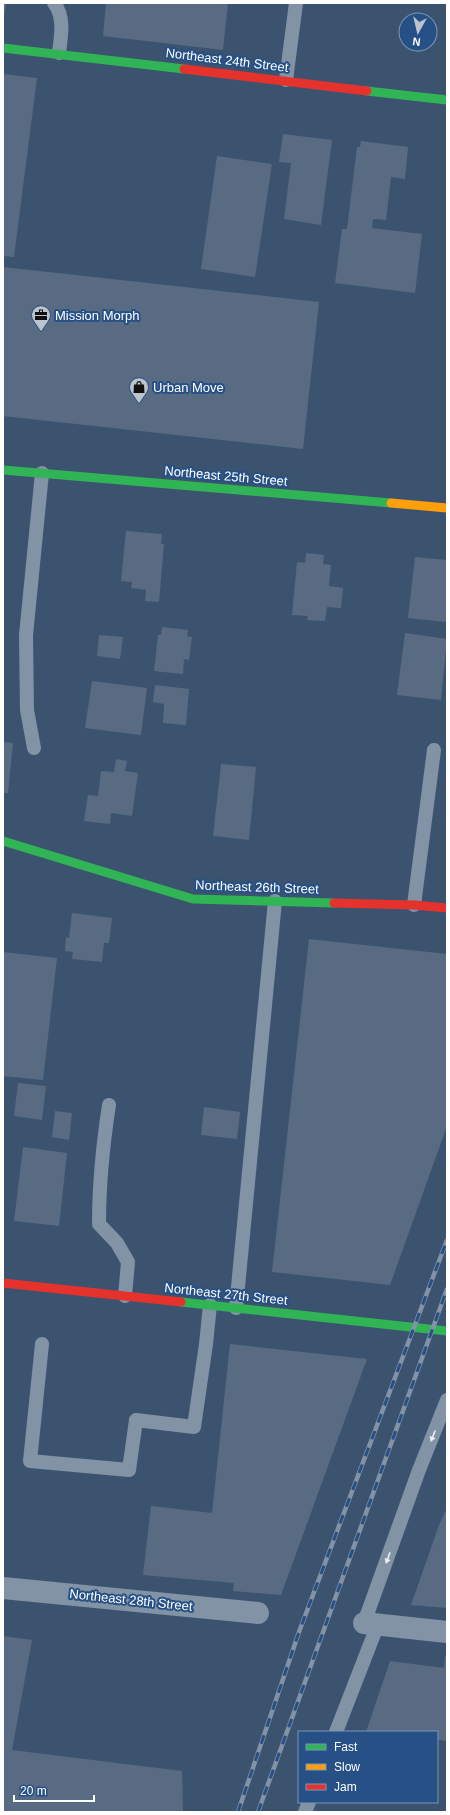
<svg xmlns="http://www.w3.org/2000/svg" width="450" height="1815" viewBox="0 0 450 1815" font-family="Helvetica,sans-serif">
<rect width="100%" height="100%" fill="#3c5370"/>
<!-- building -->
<path fill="#596b83" d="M3 3H6L4 18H3Z
M106 3H228L223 50 103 36Z
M3 74 37 78 14 257 3 256Z
M283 134 332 140 321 225 284 219 291 163 279 162Z
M361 141 408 147 405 179 391 177 386 220 373 219 372 228 422 234 415 293 335 283 342 229H347L357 147H360Z
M217 156 272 164 255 277 201 269Z
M3 267 319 302 303 449 3 416Z
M126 531 162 534 161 544H164L159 602 145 601 146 590 131 588 132 582 121 581Z
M306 553 324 555 323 564 331 565 329 586 343 588 341 608 327 607 325 621 307 620 308 616 292 615 297 562 305 563Z
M415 557 447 560 446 622 408 618Z
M162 627 188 630 187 636 192 637 189 660 184 659 183 674 154 671 158 635H161Z
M405 633 447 639 441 700 397 695Z
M99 635 123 637 120 659 97 656Z
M92 681 147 688 141 735 85 728Z
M155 685 189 689 186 725 163 723 164 704 153 702Z
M3 742 13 743 8 793H3Z
M116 759 127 761 125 771 138 773 132 816 111 813 110 824 84 821 88 795 98 796 101 771 114 772Z
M221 764 256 767 249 840 213 836Z
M72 913 112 918 109 943H104L102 962 72 959 73 952 65 951 66 937 69 938Z
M309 939 447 954V1126L390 1285 272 1272Z
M3 952 57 958 43 1080 3 1076Z
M18 1083 46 1086 42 1120 14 1116Z
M204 1107 240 1112 237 1139 201 1135Z
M55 1111 72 1113 69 1140 52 1137Z
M23 1147 67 1153 59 1226 14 1221Z
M230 1344 367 1359 281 1595 233 1591 234 1583 143 1575 151 1506 212 1513Z
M447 1508V1608L411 1605 439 1525Z
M3 1636 32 1640 12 1750 182 1771 183 1812H3Z
M445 1656H447V1741L437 1740V1732H366L390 1661 444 1668Z"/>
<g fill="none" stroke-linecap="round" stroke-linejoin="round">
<!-- lane -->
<path stroke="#8393a6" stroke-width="14" d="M54 3C65 17 61 36 59 53
M286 80 296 3
M34 748 27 710 26 635 42 473
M414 905 434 750
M109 1105C103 1144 99 1184 99 1224L117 1243 128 1262 125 1296
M236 1308 275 901
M42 1344 30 1461 129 1470 136 1420 194 1427 206 1344 210 1305
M364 1623 419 1470 447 1400
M336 1732 378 1624
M305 1812 309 1802"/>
<!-- street -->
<path stroke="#8393a6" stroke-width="22" d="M3 1588 258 1613
M364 1623 447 1632"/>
<!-- fast -->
<path stroke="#30b455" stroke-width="9" d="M3 48 184 69
M367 91 447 100
M3 470 391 503
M3 841 193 899 334 903
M181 1302 447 1331"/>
<!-- slow -->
<path stroke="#ff9f0a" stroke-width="9" d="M391 503 447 508"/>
<!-- jam -->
<path stroke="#e5322d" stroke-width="9" d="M184 69 367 91
M334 903 414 905 447 908
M3 1283 181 1302"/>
<defs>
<path id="rail" d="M238 1812 299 1632 447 1240
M258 1812 447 1289"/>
</defs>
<!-- rail casing -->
<use href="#rail" stroke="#8392a4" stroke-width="4.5"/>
<!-- rail -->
<use href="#rail" stroke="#265086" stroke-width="3" stroke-dasharray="9" stroke-linecap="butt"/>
</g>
<!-- one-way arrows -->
<defs><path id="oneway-solid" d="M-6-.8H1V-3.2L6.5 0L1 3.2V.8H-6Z"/></defs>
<g fill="#eceff2">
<use href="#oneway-solid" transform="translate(433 1436) rotate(112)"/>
<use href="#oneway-solid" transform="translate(388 1558) rotate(110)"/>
</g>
<!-- icons -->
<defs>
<symbol id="office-pin" viewBox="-11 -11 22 30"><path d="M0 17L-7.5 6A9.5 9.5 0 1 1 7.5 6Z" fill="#bbc3cd" stroke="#265086"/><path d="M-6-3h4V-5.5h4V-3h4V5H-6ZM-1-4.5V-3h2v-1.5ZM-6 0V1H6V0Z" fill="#111"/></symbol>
<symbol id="shop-pin" viewBox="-11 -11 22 30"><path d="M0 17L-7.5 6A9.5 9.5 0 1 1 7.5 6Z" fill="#bbc3cd" stroke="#265086"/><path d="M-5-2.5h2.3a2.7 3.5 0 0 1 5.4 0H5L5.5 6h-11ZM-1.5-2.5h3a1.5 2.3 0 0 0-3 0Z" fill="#111"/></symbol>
</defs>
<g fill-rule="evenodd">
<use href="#office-pin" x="30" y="304" width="22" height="30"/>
<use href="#shop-pin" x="128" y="376" width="22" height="30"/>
</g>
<g text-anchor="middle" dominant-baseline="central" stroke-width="4" stroke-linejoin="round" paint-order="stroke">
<!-- street labels -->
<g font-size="13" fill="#fff" stroke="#265086">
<text transform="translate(227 60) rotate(7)">Northeast 24th Street</text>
<text transform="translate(226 476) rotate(5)">Northeast 25th Street</text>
<text transform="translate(257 887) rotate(2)">Northeast 26th Street</text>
<text transform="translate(226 1294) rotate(6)">Northeast 27th Street</text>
<text transform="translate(131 1600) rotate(6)">Northeast 28th Street</text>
</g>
<!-- poi labels -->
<g font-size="13" fill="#fff" stroke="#265086" text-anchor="start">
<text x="55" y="315">Mission Morph</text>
<text x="153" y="387">Urban Move</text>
</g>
</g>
<!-- border -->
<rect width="450" height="1815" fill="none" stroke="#ffffff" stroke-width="8"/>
<!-- legend -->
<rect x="298" y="1731" width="140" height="72" fill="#265086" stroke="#7d96b6"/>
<rect x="306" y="1744" width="20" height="6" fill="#30b455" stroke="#7d96b6"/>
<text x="334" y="1751" font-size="12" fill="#ffffff">Fast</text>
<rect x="306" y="1764" width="20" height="6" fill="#ff9f0a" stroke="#7d96b6"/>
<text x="334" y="1771" font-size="12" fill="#ffffff">Slow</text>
<rect x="306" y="1784" width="20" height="6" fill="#e5322d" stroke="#7d96b6"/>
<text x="334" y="1791" font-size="12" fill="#ffffff">Jam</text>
<!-- north arrow -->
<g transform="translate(418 32) rotate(188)"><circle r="19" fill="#265086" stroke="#7d96b6"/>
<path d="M0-3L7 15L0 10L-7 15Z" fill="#bbc3cd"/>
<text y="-6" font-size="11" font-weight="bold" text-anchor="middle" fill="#ffffff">N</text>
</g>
<!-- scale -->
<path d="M14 1795v6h80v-6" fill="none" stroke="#ffffff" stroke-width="2"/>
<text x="20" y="1795" font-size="12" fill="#ffffff" stroke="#265086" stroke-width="3" paint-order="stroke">20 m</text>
</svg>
